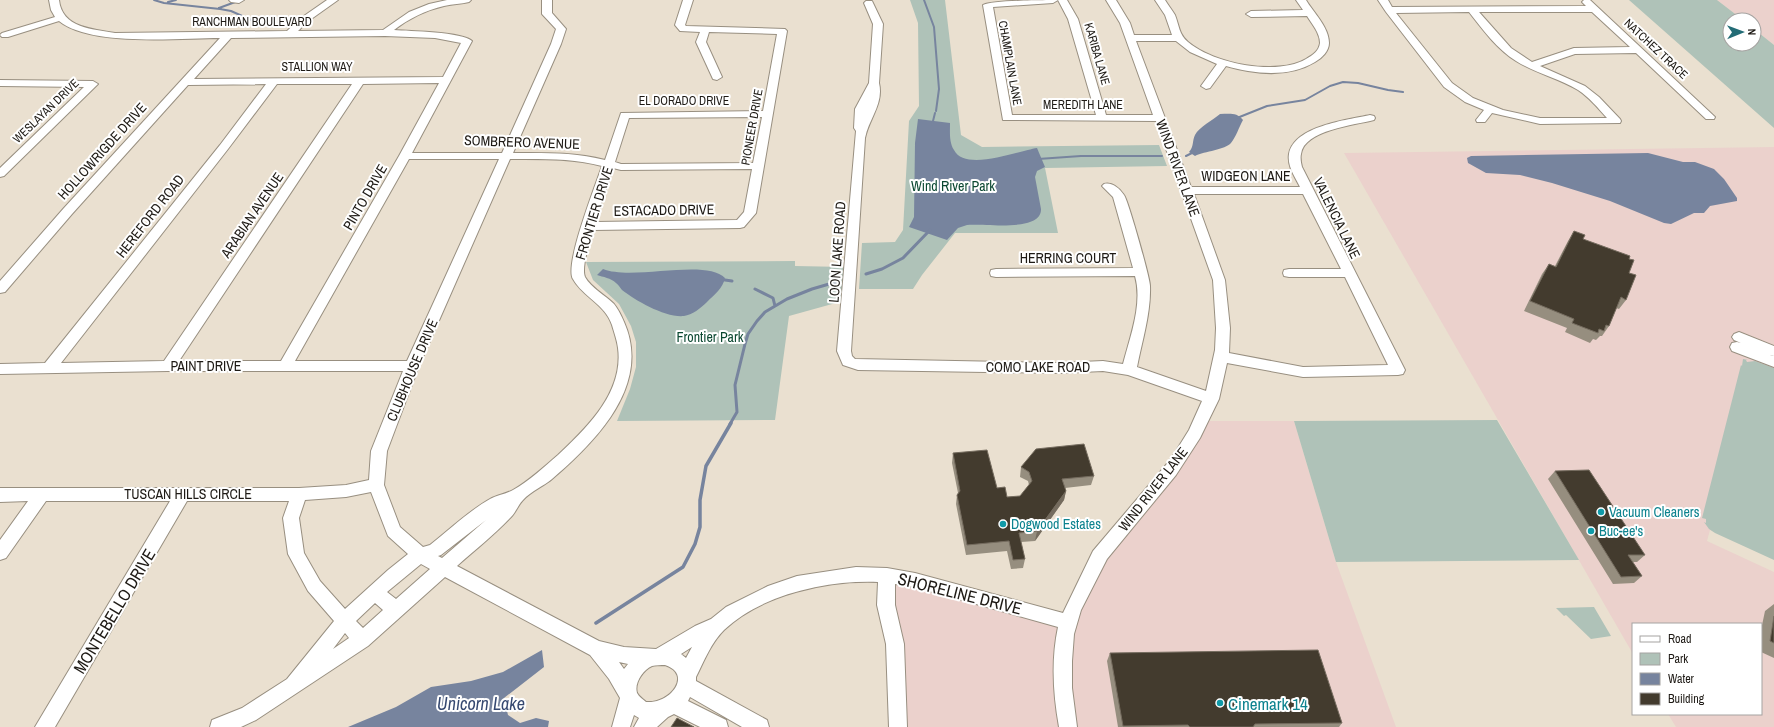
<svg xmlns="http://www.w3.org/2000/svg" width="1774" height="727" viewBox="0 0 1774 727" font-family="'Archivo Narrow',sans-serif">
<rect width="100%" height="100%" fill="#eae0d0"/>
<!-- commercial -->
<path fill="#ebd1cc" d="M1717 0H1774V45L1754 29V20H1743Z
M1774 147V559L1710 530 1707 541 1774 572V727H1676L1668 714H1761V624H1633V654L1344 153Z
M1201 421H1294L1336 562 1396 727H898L887 575 1068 622 1075 603Z"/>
<!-- green -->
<path fill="#afc2b8" d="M910 0H945L961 135 982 147 1159 145 1167 166 1045 168 1058 233H955L922 275 913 289H859L862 243 895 242 903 230 909 121 919 106 918 23Z
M1629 0H1717L1743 20H1730V44H1754V29L1774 45V128Z
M795 261V266L846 267 843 301 789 316 775 420 617 421 630 389 636 367V342L631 326 619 304 593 280 586 262Z
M1743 359 1748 360H1746L1747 362 1755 361 1774 368V560L1715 533 1709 529 1704 522 1706 523V519L1702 518 1741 365 1742 366Z
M1497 420 1579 560 1336 562 1294 421Z
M1594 607 1611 636 1591 639 1566 615 1564 616 1556 608Z"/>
<!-- water -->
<path fill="#77849e" d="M1220 114C1229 114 1237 112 1243 120 1239 127 1236 137 1231 143 1225 150 1205 151 1195 156L1189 152C1194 147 1192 141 1195 135 1199 127 1213 120 1220 114Z
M918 119 950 123C950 132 949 142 954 150 965 172 1018 151 1037 148L1045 167 1037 171 1035 177 1041 209C1042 233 983 223 967 225L958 228 947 240 909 227 914 217 915 143Z
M1648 153 1683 162H1695L1714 169 1724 179 1737 198V201L1710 206 1704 213H1694L1671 224 1664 223 1610 201 1552 183 1520 175 1486 173 1468 163 1467 158 1471 156Z
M603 269C633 281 706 258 725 278 723 288 714 295 707 302 701 308 692 315 684 316 666 318 636 301 622 290 620 288 619 285 616 283 611 278 603 277 597 275Z
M542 650 544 667 504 698 508 715 520 723 536 718 549 721 548 727H348L396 707 431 687 471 681 503 672Z"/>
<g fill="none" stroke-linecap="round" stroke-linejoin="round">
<!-- stream-far2 -->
<path stroke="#77849e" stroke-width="2" d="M154 0 164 3 220 9 231 11 260 24 292 26
M924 0 934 27 939 89 936 111
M168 2 176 0
M219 8 238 1
M1237 118 1267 106 1305 100 1330 86 1343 82 1358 83 1388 90 1403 92
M932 125 935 113
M1186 156 1194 152
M1038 159 1081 156H1162"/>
<!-- stream-far1 -->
<path stroke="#77849e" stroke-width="3" d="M866 274 882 269 903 258 930 230
M725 280 732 281
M755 289 773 298 775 306
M730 424 737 412 735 385 745 344 748 334 757 321 765 312 787 299 812 289 836 282"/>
<!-- stream -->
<path stroke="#77849e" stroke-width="3.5" d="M596 623 683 567 695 544 700 527V500L706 466 731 423"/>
<defs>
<path id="minor" d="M49 0H59C62 28 92 29 115 33L287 31 301 18 327 0H338L307 22 298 31 383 30 409 12 429 4 447 0H471L469 2C461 4 453 4 444 6 426 10 408 19 394 30 409 31 463 32 472 41L412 153H502L551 44 556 29 542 14V0H552V13L566 29 561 44 513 153C544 153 574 152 605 160L621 113 763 111 777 34 709 32 706 42 722 77 717 80 713 79 696 42 700 32 680 31 675 25 683 0H693L685 25 686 26 785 29 787 31 756 213 744 227 740 228 593 230C590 239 581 268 585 277 591 288 605 295 614 304 618 309 622 317 624 322 652 385 596 441 552 479 544 486 531 491 523 500 518 505 516 512 511 517 494 535 475 550 457 566L599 641 624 647 656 649 695 626 711 619 726 607 768 586 797 576 856 567 887 568 915 573 1063 613 1093 551 1171 459 1189 430 1202 401 1128 375 1103 371 1060 373 858 370 843 365 837 351 856 131 854 128 855 109 869 83 873 24 864 3 866 1H872L883 24 879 83C884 104 869 118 865 138L851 351 852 356 855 359 1060 363 1103 361 1123 364C1130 337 1143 304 1135 276L996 277 991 276 990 273 991 270 996 269 1133 268 1113 197 1102 186 1104 184C1112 182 1119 188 1124 195 1128 200 1150 278 1150 286 1151 313 1142 341 1137 367L1206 391 1215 350 1216 328 1213 280 1156 121 1003 120 983 5C991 0 1053 0 1067 0L1078 19 1106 115H1153L1120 23 1106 0H1116L1130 23 1134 35H1172L1165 15 1155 0H1165C1168 5 1172 10 1175 15 1179 25 1179 35 1188 42 1214 64 1277 76 1306 59 1313 55 1319 51 1320 43 1320 33 1312 24 1307 16L1251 17 1246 14 1251 11 1303 10 1296 0H1306C1313 12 1329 27 1329 43 1329 51 1322 58 1315 62 1289 78 1254 74 1226 66L1210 88 1206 89 1201 86 1217 64 1190 52 1176 41H1136L1191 187H1300C1295 177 1287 166 1289 154 1294 126 1347 120 1370 115L1374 116 1375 118 1374 120C1355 125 1304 130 1301 154 1300 158 1301 163 1302 167L1405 370 1403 374 1398 375 1303 377 1227 363 1219 399 1200 438 1176 475 1107 559 1081 610 1074 634 1072 661V688L1077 727H1059C1053 694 1051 660 1058 627L915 587 895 584V605L904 644 907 727H889L886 644 877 605 878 582C828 580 762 594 724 630 711 643 704 661 696 677V681L767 720 769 727H742L690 697 688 701 726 720 728 727H700L674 714 668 717 657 727H634L639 718 634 715 630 727H612L620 698 609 679 590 655 445 577 368 646 256 720 241 727H210L212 720 242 708 287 679 334 621 308 591 288 554 283 518 289 501H187L55 727H35L170 501H46L6 558 0 560V540L28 501 0 502V488H299L346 485 369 480 371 451 403 371H168L0 374V364L45 363 220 145 266 84 188 85 72 214 5 292 0 293V281L64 208 220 38C180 38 91 47 59 21L8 37H2L0 35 2 33 55 17 51 10ZM1058 0 1068 19 1096 115H1012L993 7 1053 3ZM385 36 435 38 461 43 443 77 194 79 231 38ZM439 83 399 156 281 361H179L363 84ZM277 84H352L164 361 61 363 228 149ZM762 117 753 163 621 164 615 162 629 118ZM409 159H499L407 361H295ZM510 159C541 159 572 158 602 166 596 184 564 265 573 279 583 297 605 304 612 325 614 332 617 340 618 348 624 392 587 428 558 455 544 467 529 481 513 490 506 494 497 495 490 499 470 510 448 531 430 545L423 547 400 527 384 485 387 451 419 366ZM613 168 621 170 752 169 744 212 737 220 595 222ZM1194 194H1303L1341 269H1289L1284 270 1283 273 1284 276 1289 277H1345L1388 365 1303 367 1229 353 1230 328 1225 280ZM371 492 388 536 408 554 388 570 345 609 320 581 304 553 299 518 305 500 346 497ZM486 520 442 558 438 556 441 555ZM421 564 430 569 396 599 387 592ZM375 603 383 610 363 628 356 621ZM345 633 349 638 333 649ZM692 647 686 658 681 654ZM619 662 628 664 624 669ZM665 665C693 674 671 704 646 702 643 699 639 697 637 693 634 683 643 670 652 666 656 665 661 665 665 665Z
M229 0H244L239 3 231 2Z
M1378 0H1388L1392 7 1586 6 1582 2 1584 0H1590L1715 117 1714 119H1706L1636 53 1575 54 1540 66 1585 86 1599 97 1620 119 1621 121 1620 123 1540 124 1492 113 1485 122H1477L1476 120 1484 110 1465 102 1444 87 1386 12ZM1469 12C1483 30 1497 49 1516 61 1535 73 1558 78 1578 90 1589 97 1598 108 1607 118H1540L1503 110 1473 98 1452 83 1396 13ZM1479 12H1592L1630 47 1574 48 1532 62 1511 48Z
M0 80 93 81 98 84 4 176 0 177V168L84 87 0 86Z
M1739 332 1774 346V356L1770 355 1774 356V367L1732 351 1730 347 1732 343 1737 342 1741 343 1734 340 1732 337 1734 334Z"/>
</defs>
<!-- minor casing -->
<use href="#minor" stroke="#988f80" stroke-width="2"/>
<!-- minor -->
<use href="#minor" fill="#fff" fill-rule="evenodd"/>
</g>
<!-- wall -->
<path fill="#968e7f" d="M1574 231 1583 239 1629 259V273L1626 300 1619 309 1616 308 1609 326 1602 336H1600L1596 340 1593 339 1590 343 1565 332 1567 328 1524 311 1542 274 1549 264 1555 266 1568 241Z
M953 453 997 488 1007 497 1020 496 1029 485 1028 481 1020 477 1021 467 1094 476 1091 485 1065 488 1066 491 1064 500 1035 541 1021 542 1025 559 1023 568 1011 569 1007 551 966 555 956 504 957 495 958 493 952 463Z
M1555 471 1645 555 1637 562H1633L1642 576 1634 583 1613 584 1548 479Z
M1774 604V658L1761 652V630L1765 611Z
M1110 653 1342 723 1339 727H1118L1107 661Z"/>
<!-- shaded-wall -->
<path fill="#756c5f" d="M1066 491 1064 500 1035 541 1037 531Z"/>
<!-- building -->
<path fill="#433b2e" stroke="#756c5f" d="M1574 231 1585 235 1583 239 1630 256 1629 259 1634 260 1629 273 1636 275 1626 300 1621 297 1609 326 1606 325 1604 331 1599 329 1598 333 1572 323 1574 319 1530 301 1549 264 1556 267Z
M1084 444 1094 476 1062 479 1066 491 1037 531 1019 533 1025 559 1013 560 1009 541 967 545 957 495 960 491 953 453 987 450 997 488 1005 487 1007 497 1020 496 1032 481 1029 472 1021 467 1036 449Z
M1589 470 1645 555H1628L1642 576 1621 577 1555 471Z
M1774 616V643L1770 641Z
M1318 650 1342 723 1255 724 1253 727H1190L1188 725 1123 726 1110 653Z
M677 718 694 727H671Z"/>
<!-- markers -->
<g fill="#0f9aa8" stroke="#fff" stroke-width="1.5">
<circle cx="1601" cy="512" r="4"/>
<circle cx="1003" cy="524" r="4"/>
<circle cx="1591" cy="531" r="4"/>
<circle cx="1220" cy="703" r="4"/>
</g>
<g text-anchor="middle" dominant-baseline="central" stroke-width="4" stroke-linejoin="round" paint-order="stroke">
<!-- far-street labels -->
<g font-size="12" fill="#1e1a15" stroke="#fff">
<text x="252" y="22">RANCHMAN BOULEVARD</text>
<text transform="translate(1656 49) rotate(43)">NATCHEZ TRACE</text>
<text transform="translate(1097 54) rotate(74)">KARIBA LANE</text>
<text transform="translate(1010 63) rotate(80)">CHAMPLAIN LANE</text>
<text x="317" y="67">STALLION WAY</text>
<text x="684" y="101">EL DORADO DRIVE</text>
<text x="1083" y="105">MEREDITH LANE</text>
<text transform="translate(46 111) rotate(-44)">WESLAYAN DRIVE</text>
<text transform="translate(752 127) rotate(-80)">PIONEER DRIVE</text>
</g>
<!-- street labels -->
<g font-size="14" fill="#1e1a15" stroke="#fff">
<text transform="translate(522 142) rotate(2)">SOMBRERO AVENUE</text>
<text transform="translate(102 151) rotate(-48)">HOLLOWRIGDE DRIVE</text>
<text transform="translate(1178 168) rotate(70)">WIND RIVER LANE</text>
<text x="1246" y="176">WIDGEON LANE</text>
<text transform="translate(365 197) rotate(-60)">PINTO DRIVE</text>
<text transform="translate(664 210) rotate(-1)">ESTACADO DRIVE</text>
<text transform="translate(594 213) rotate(-73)">FRONTIER DRIVE</text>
<text transform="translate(252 215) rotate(-56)">ARABIAN AVENUE</text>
<text transform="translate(150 216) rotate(-52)">HEREFORD ROAD</text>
<text transform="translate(1337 218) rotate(64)">VALENCIA LANE</text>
<text transform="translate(837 252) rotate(-86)">LOON LAKE ROAD</text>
<text x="1068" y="258">HERRING COURT</text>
<text x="206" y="366">PAINT DRIVE</text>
<text x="1038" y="367">COMO LAKE ROAD</text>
<text transform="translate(412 370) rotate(-67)">CLUBHOUSE DRIVE</text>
<text transform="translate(1153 489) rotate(-52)">WIND RIVER LANE</text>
<text x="188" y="494">TUSCAN HILLS CIRCLE</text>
</g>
<!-- park labels -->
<g font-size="14" fill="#0b4831" stroke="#fff">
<text x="953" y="186">Wind River Park</text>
<text x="710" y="337">Frontier Park</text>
</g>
<!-- culture labels -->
<g font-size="14" fill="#0d838f" stroke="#fff" text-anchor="start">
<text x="1609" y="512">Vacuum Cleaners</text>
<text x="1011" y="524">Dogwood Estates</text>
<text x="1599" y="531">Buc-ee's</text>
</g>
<!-- near-street labels -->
<g font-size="17" fill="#1e1a15" stroke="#fff">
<text transform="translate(960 593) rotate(14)">SHORELINE DRIVE</text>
<text transform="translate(114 611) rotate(-59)">MONTEBELLO DRIVE</text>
</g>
<!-- near-culture labels -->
<g font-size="17" fill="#0d838f" stroke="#fff" text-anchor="start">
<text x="1228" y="703">Cinemark 14</text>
</g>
<!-- near-water labels -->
<g font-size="18" font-style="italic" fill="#354870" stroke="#fff">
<text x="481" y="703">Unicorn Lake</text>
</g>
</g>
<!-- legend -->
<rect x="1632" y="623" width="130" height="92" fill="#ffffff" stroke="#a5a3a1"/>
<rect x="1640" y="636" width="20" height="6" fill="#ffffff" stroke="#a5a3a1"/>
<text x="1668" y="643" font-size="12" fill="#1e1a15">Road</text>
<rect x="1640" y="653" width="20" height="12" fill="#afc2b8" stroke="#a5a3a1"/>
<text x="1668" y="663" font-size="12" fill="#1e1a15">Park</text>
<rect x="1640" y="673" width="20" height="12" fill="#77849e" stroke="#a5a3a1"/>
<text x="1668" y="683" font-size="12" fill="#1e1a15">Water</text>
<rect x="1640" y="693" width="20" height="12" fill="#433b2e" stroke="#a5a3a1"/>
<text x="1668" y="703" font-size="12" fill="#1e1a15">Building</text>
<!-- north arrow -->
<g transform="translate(1742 32) rotate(89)"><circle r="19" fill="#ffffff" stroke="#a5a3a1"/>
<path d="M0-3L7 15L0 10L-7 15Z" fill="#236c76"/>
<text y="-6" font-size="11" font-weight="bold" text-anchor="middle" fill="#1e1a15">N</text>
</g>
</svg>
